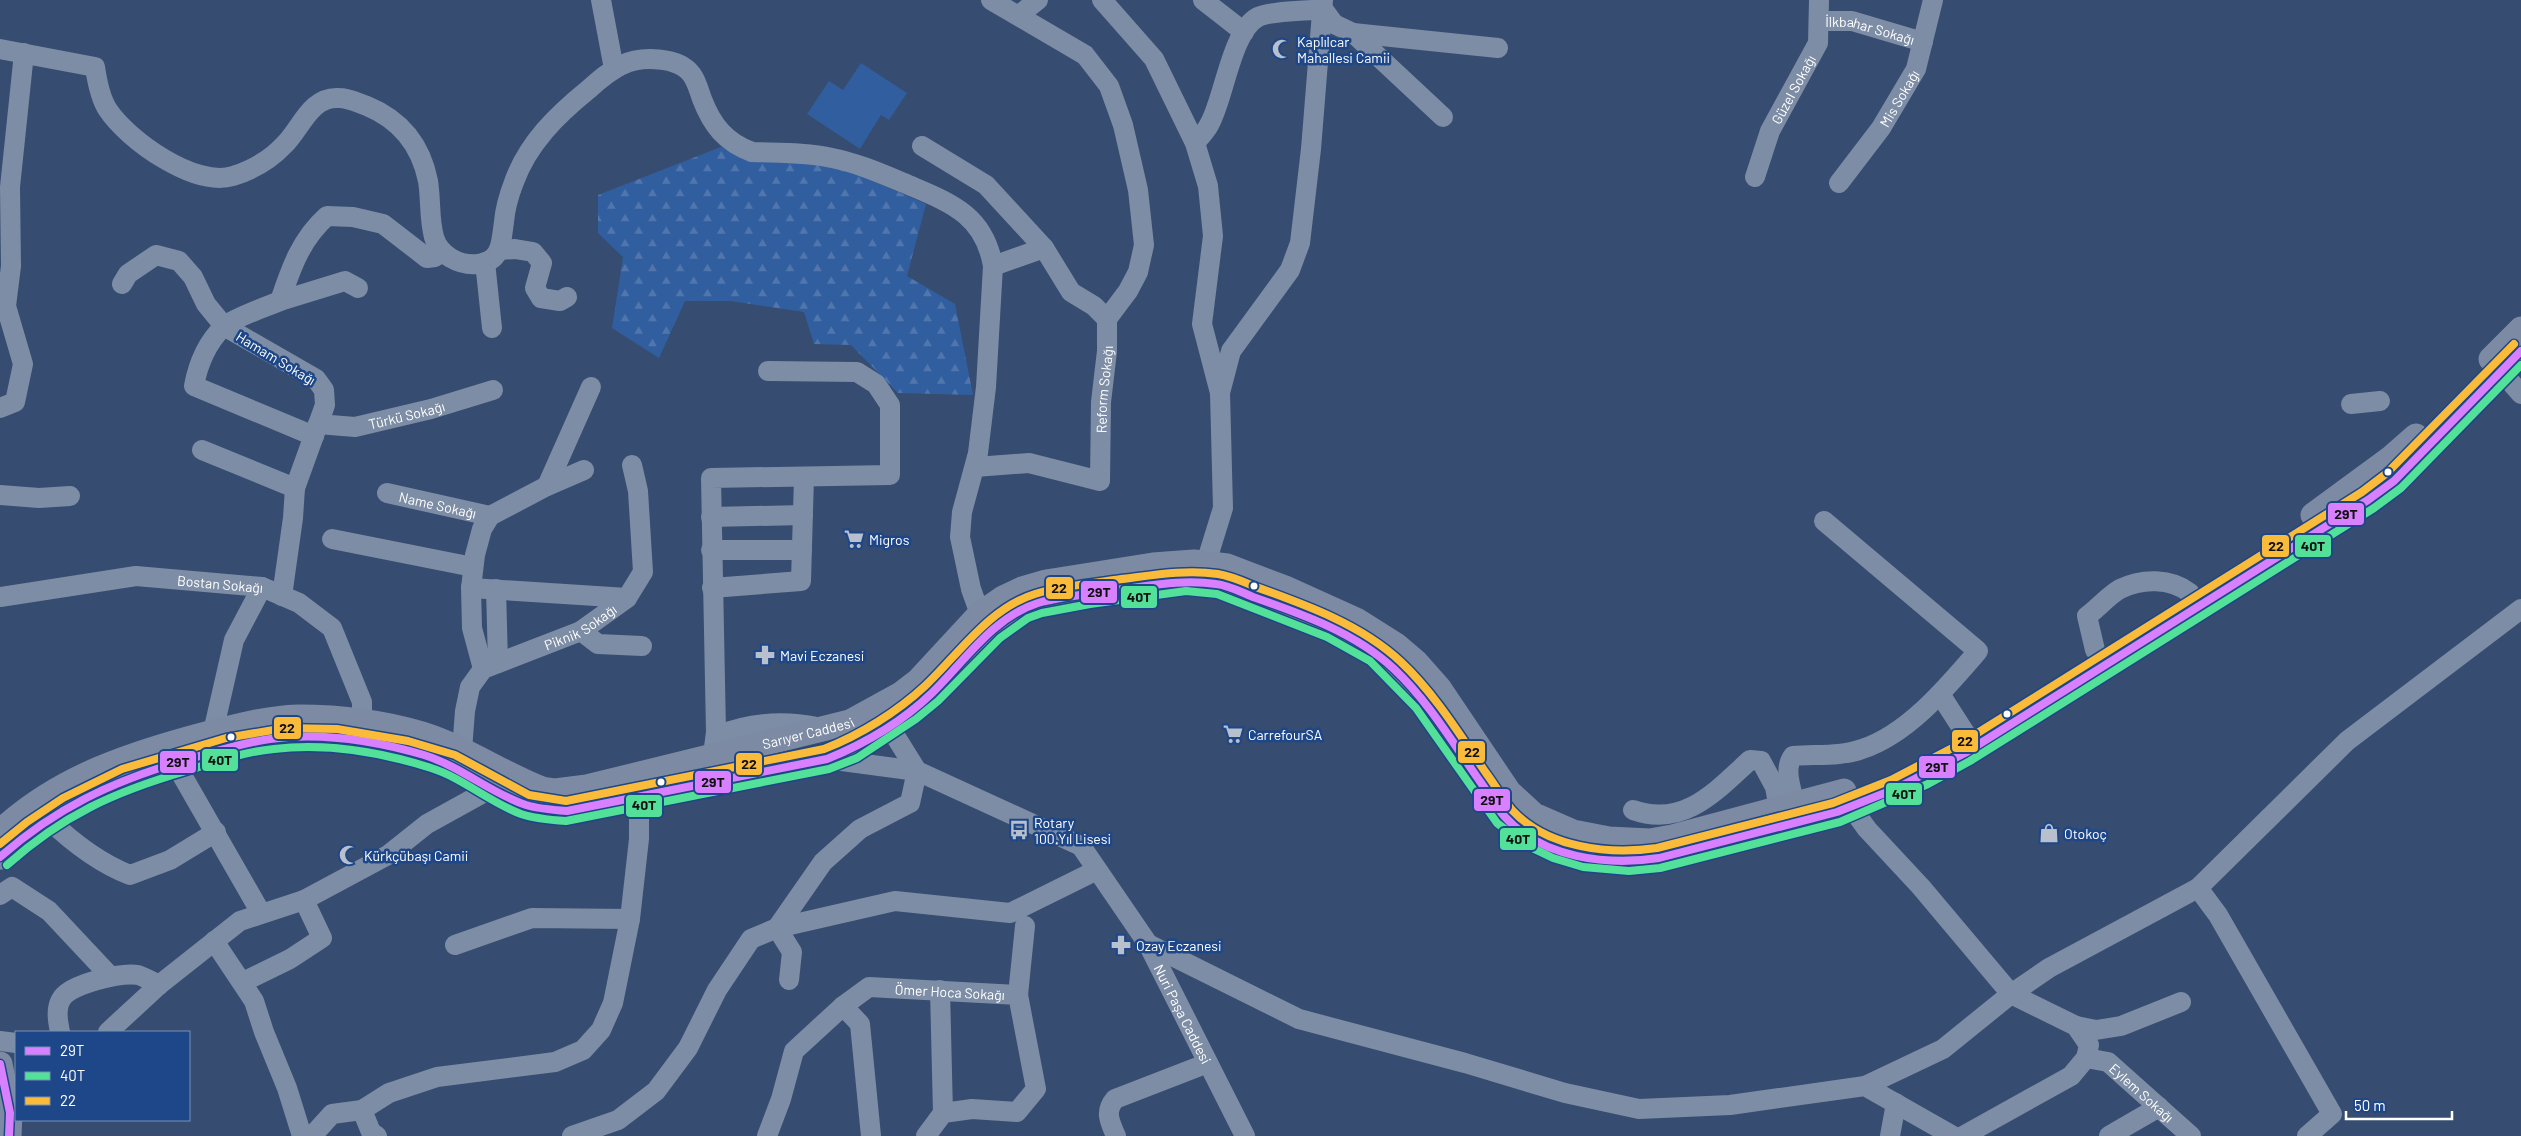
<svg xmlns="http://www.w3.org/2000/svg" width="2521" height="1136" viewBox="0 0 2521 1136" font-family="Barlow,sans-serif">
<defs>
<pattern id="forest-firs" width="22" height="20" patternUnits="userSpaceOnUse" patternTransform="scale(1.25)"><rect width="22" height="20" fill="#315e9f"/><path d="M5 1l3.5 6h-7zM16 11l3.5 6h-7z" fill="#5076ad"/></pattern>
</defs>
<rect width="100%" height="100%" fill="#364c70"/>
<!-- forest -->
<path fill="url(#forest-firs)" d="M726 145 834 164 926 204 907 276 955 304 973 395 898 393 851 345 814 344 804 312 730 301H685L659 358 612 328 623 257 598 233V195Z"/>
<!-- pitch -->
<path fill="#315e9f" d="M861 63 907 93 889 120 881 115 860 149 807 114 829 81 843 90Z"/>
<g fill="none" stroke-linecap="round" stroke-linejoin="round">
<!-- minor -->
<g stroke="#7d8da5" stroke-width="20">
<path d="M601 0 614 69"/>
<path d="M991 0 1085 55 1109 86 1123 125 1138 190 1144 245 1138 272 1128 291 1107 319"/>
<path d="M1102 0 1154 59 1195 143 1208 186 1213 236 1202 324 1220 393"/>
<path d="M1203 0 1244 32"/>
<path d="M1019 15 1038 0"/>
<path id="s1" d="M1819 21H1852L1923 42"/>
<path d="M1353 33 1443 117"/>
<path d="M0 49 95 67C97 81 100 98 108 110 128 140 195 188 233 176 252 170 270 160 284 145 301 129 310 96 339 98 349 98 358 103 367 106 401 120 421 146 428 181 431 199 429 219 434 237 439 255 459 266 478 264 503 261 501 240 504 222 505 208 509 195 514 182 528 143 557 115 589 89 599 80 609 71 622 65 640 56 679 56 692 75 697 82 699 91 702 99 712 125 725 142 752 152 778 153 806 152 832 158 857 163 880 173 904 183 948 202 984 213 993 266L986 387 978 453 962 512 960 537 971 589 980 614"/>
<path d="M1195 143C1200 137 1206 131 1209 125 1224 100 1231 31 1258 17 1269 11 1309 11 1323 9L1334 24 1353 33 1498 48"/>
<path d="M922 146 986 185 1044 248"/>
<path id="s2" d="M1755 177 1770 131 1818 43 1819 0"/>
<path id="s3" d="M1839 183 1881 128 1916 69 1933 0"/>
<path d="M499 250 515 249 533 252 542 263 535 288 541 298 560 301 567 297"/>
<path d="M485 262 492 328"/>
<path d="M122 284 128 274 156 255 179 261 193 277 206 304 224 326 316 379 324 390 325 405 295 488 293 518 282 596"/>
<path d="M280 301 345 281 358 288"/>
<path d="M2501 371 2521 394"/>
<path d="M2351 404 2380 401"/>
<path d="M0 408 15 402 23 364 6 306 11 266 10 187 24 53"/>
<path id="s4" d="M318 424 355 427 431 409 493 390"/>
<path d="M314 436 194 386C198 364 207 343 223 327 233 318 266 307 280 301 291 268 301 239 327 216L353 217 383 224 427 258 435 257 442 251"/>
<path d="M202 450 295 488"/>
<path id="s5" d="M975 467 1029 463 1100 481 1101 402 1107 351V319L1094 306 1071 292 1044 248 993 266"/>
<path d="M547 486 591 387"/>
<path id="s6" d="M387 493 490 516"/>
<path d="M0 495 39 498 70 496"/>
<path d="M711 517 803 515"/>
<path d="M332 539 473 567"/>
<path d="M711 550H802"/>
<path d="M1206 563 1223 508 1220 393 1231 351 1290 270 1300 243 1311 149 1323 0"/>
<path d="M471 588 627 598"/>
<path d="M712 588 801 581 804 477"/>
<path d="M496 589 498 663"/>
<path id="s7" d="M0 597 136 576 262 587 299 603 332 628 362 702V721"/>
<path d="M581 631 598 644 642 646"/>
<path d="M2095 650 2087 616C2098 608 2109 595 2120 589 2142 578 2171 578 2190 593"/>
<path d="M483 669 472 628 471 588 475 555 482 529 490 516 547 486 584 470"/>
<path d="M1940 694 1965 733"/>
<path d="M213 732 234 640 262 587"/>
<path d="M716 736C748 723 783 720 817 727"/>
<path id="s8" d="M462 750 465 711 470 687 483 669 581 631 627 598 643 572 638 491 632 465"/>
<path d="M713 755 716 732 711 478 890 475V405L876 384 857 372 768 371"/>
<path id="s9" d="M827 759 917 771 1081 846 1148 944 1245 1136"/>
<path d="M175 763 261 913"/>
<path d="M1795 805C1792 790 1783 769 1793 756 1816 754 1840 757 1862 749 1908 734 1947 687 1978 651L1824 521"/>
<path d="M1851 807 1867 829 1921 887 2011 994 2076 1026 2089 1045 2086 1058 2071 1076 1963 1136"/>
<path d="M1633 810C1684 828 1716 791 1750 760L1761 761 1775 787 1779 809"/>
<path d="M48 819C72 842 99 863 130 875L170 860 216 832"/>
<path d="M2198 888 2218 915 2332 1114 2307 1136"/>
<path d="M0 895 12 887 49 911 110 976"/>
<path d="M214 941 254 1001 264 1032 287 1088 302 1136"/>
<path d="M1148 944 1299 1019 1465 1063 1565 1093 1639 1109 1730 1105 1865 1086 1953 1136"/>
<path d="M455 945 532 918 630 919"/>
<path d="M789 980 792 952 777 928 823 862 860 829 910 803 917 771 889 726"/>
<path d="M243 982 290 959 322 938 304 900"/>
<path d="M940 990 943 1113"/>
<path d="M1018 995 1025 926"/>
<path d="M843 1006 860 1024 871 1136"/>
<path d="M2076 1026 2096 1030 2121 1026 2181 1002"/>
<path d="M60 1032C58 1022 55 1008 62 998 71 984 121 972 138 975 145 977 153 982 159 985"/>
<path d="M108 1032 159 985 240 921 304 900 388 855 427 824 494 787"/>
<path d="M0 1041 16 1043"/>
<path id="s10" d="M2086 1058 2108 1062 2191 1136"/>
<path d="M1865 1086 1943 1049 2011 994 2049 968 2198 888 2347 741 2521 609"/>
<path d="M312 1136 332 1114 362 1110"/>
<path d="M377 1136 371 1132 362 1110 389 1093 437 1077 555 1062 583 1050 601 1030 613 1003 630 919 639 839V794"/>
<path d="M572 1136 618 1120 656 1091 688 1048 717 990 751 939 777 928 895 901 1010 913 1097 870"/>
<path id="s11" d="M767 1136 781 1099 794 1051 843 1006 869 987 1018 995 1036 1089 1017 1112 972 1109 943 1113 926 1136"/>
<path d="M1116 1136C1110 1122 1104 1112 1115 1099L1208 1063"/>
<path d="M1890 1136 1896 1103"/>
<path d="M2109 1136 2159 1107"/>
</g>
<!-- major -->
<g stroke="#7c8ba3" stroke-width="25">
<path d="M2491 359 2521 329"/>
<path d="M2313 515 2392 457 2416 436"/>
<path id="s12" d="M0 832C59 776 136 752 213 732 241 725 269 718 298 717 340 717 382 722 422 734 464 747 501 773 542 789L555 791 587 787 850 722 901 694 918 681 980 614 1003 598 1022 589 1046 582 1153 565 1194 562 1227 566 1285 588 1358 621 1396 645 1416 662 1439 688 1509 792 1534 815 1573 832 1609 839 1650 841 1672 837 1844 791"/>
<path d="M0 857C41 819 92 789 146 771 159 767 173 764 186 760 223 748 262 737 301 737 348 738 394 745 439 760 470 770 495 794 526 805 540 809 553 810 567 811L689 785 827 759 852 749 910 711 931 694 993 630 1023 609 1039 603 1088 594 1186 581 1219 584 1274 604 1331 628 1376 653 1396 671 1424 702 1505 817C1535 845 1574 859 1615 861 1654 864 1693 850 1730 840 1770 830 1813 821 1851 807 1891 792 1928 773 1965 753L2368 500 2394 481 2521 351"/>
<path d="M0 1064 10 1113 9 1136"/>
</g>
<defs>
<path id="bus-1" d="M0 857C56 808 111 782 182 761 212 753 240 743 270 739 321 732 376 741 424 755 462 767 490 793 526 805 539 809 553 810 567 811L827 759C864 744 903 721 932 693 964 662 993 617 1038 603 1063 596 1091 594 1116 590 1150 586 1182 579 1216 584 1228 585 1241 592 1253 597 1302 614 1356 633 1394 669 1428 701 1453 743 1479 780 1488 792 1495 806 1505 817 1542 858 1607 866 1659 858L1837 812 1895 789 1965 753 2368 500 2394 481 2521 351
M0 1064 10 1113 9 1136"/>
<path id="bus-2" d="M7 865C63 815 114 792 186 771 215 762 243 752 274 749 326 743 381 752 431 768 463 778 489 802 521 814 536 819 551 820 566 821L829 769 857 758 916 719 938 701 1000 638 1028 618 1042 613 1090 604 1186 591 1217 594 1327 637 1370 661 1416 708 1497 823 1524 844 1553 858 1583 867 1629 871 1660 868 1840 822 1928 784 1970 761 2374 508 2401 488 2521 365"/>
<path id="bus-3" d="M0 844 27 822 63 798 122 769 226 738 285 728 337 729 408 741 455 755 529 795 566 801 824 749C860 735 897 712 925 686 959 654 989 608 1035 594 1060 586 1088 584 1114 580 1149 576 1183 569 1218 574 1231 576 1244 582 1256 587 1306 605 1362 625 1401 662 1435 694 1460 735 1486 773 1495 785 1503 799 1512 810 1547 848 1609 855 1657 848L1833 803 1891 780 1960 744 2362 492 2387 473 2514 344"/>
</defs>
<!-- bus-1 casing -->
<use href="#bus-1" stroke="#1d4788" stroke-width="11"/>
<!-- bus-2 casing -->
<use href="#bus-2" stroke="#1d4788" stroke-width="11"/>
<!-- bus-3 casing -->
<use href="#bus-3" stroke="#1d4788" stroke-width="11"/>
<!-- bus-1 -->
<use href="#bus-1" stroke="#d880ff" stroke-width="8"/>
<!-- bus-2 -->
<use href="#bus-2" stroke="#53e098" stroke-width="8"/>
<!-- bus-3 -->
<use href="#bus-3" stroke="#fbbb3a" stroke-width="8"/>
</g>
<!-- icons -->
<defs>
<symbol id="mosque-bare" viewBox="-9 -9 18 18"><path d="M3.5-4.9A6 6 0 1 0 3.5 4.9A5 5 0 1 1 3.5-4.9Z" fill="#b9c0cd" stroke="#1d4788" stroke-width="2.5" paint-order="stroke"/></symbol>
<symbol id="supermarket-bare" viewBox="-9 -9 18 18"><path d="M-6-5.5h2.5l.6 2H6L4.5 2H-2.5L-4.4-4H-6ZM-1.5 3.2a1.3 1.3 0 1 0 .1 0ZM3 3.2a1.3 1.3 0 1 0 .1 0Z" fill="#b9c0cd" stroke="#1d4788" stroke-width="2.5" paint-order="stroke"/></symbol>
<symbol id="pharmacy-bare" viewBox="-9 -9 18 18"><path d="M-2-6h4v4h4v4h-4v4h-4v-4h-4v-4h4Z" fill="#b9c0cd" stroke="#1d4788" stroke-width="2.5" paint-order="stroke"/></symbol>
<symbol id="bus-bare" viewBox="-9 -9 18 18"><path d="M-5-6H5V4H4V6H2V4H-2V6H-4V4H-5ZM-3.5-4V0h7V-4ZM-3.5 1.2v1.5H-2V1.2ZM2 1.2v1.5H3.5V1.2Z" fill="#b9c0cd" stroke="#1d4788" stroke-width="2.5" paint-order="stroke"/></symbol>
<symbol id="shop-bare" viewBox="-9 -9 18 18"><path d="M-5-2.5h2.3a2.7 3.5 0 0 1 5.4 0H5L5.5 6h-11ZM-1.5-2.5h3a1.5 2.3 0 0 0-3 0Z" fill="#b9c0cd" stroke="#1d4788" stroke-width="2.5" paint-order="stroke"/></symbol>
</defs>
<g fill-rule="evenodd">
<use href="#mosque-bare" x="1268" y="35" width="28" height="28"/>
<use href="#supermarket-bare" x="840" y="525" width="28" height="28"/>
<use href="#pharmacy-bare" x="751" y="641" width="28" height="28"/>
<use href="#supermarket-bare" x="1219" y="720" width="28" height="28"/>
<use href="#bus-bare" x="1005" y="816" width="28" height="28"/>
<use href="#shop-bare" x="2035" y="819" width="28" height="28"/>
<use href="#mosque-bare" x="335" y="841" width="28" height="28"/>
<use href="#pharmacy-bare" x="1107" y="931" width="28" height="28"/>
</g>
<!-- markers -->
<g fill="#fff" stroke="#1d4788" stroke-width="2">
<circle cx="2388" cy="472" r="4.5"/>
<circle cx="1254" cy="586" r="4.5"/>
<circle cx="2007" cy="714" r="4.5"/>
<circle cx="231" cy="737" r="4.5"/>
<circle cx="661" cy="782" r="4.5"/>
</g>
<g text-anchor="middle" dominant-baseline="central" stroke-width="5" stroke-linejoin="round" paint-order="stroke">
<!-- street labels -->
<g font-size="14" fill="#fff" stroke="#1d4788">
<text stroke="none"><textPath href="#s1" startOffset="52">İlkbahar Sokağı</textPath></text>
<text stroke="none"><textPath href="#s2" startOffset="96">Güzel Sokağı</textPath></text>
<text stroke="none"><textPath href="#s3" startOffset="104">Mis Sokağı</textPath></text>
<text transform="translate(276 358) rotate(31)">Hamam Sokağı</text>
<text stroke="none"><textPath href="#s5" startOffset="219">Reform Sokağı</textPath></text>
<text stroke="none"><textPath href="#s4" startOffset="90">Türkü Sokağı</textPath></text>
<text stroke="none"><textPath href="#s6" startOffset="52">Name Sokağı</textPath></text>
<text stroke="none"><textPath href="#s7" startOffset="222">Bostan Sokağı</textPath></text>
<text stroke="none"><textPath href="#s8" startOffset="192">Piknik Sokağı</textPath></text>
<text stroke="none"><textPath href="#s12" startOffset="855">Sarıyer Caddesi</textPath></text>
<text stroke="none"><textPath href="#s11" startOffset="269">Ömer Hoca Sokağı</textPath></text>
<text stroke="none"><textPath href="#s9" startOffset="468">Nuri Paşa Caddesi</textPath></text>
<text stroke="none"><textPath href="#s10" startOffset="68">Eylem Sokağı</textPath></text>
</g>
<!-- poi labels -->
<g font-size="14" fill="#fff" stroke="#1d4788" text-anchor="start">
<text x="1297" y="41">Kaplılcar<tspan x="1297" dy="16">Mahallesi Camii</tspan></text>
<text x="869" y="539">Migros</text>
<text x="780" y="655">Mavi Eczanesi</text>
<text x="1248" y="734">CarrefourSA</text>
<text x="1034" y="822">Rotary<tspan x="1034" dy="16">100.Yıl Lisesi</tspan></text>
<text x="2064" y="833">Otokoç</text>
<text x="364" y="855">Kürkçübaşı Camii</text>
<text x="1136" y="945">Ozay Eczanesi</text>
</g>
</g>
<g stroke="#1d4788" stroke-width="2">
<rect x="2327" y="502" width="38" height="24" rx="5" fill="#d880ff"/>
<rect x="2294" y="534" width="38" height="24" rx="5" fill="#53e098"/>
<rect x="2261" y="534" width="29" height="24" rx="5" fill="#fbbb3a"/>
<rect x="1045" y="576" width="29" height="24" rx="5" fill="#fbbb3a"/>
<rect x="1080" y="580" width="38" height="24" rx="5" fill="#d880ff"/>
<rect x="1120" y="585" width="38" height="24" rx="5" fill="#53e098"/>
<rect x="273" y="716" width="29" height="24" rx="5" fill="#fbbb3a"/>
<rect x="1951" y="729" width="28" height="24" rx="5" fill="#fbbb3a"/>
<rect x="1457" y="740" width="29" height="24" rx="5" fill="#fbbb3a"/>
<rect x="201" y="748" width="38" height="24" rx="5" fill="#53e098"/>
<rect x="159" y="750" width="38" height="24" rx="5" fill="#d880ff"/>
<rect x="735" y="752" width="28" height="24" rx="5" fill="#fbbb3a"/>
<rect x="1918" y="755" width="38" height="24" rx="5" fill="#d880ff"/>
<rect x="694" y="770" width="38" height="24" rx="5" fill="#d880ff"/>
<rect x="1885" y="782" width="38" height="24" rx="5" fill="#53e098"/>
<rect x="1473" y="788" width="38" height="24" rx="5" fill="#d880ff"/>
<rect x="625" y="794" width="38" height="24" rx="5" fill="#53e098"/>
<rect x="1499" y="827" width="38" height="24" rx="5" fill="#53e098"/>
</g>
<g font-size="14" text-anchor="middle" font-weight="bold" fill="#111">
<text x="2346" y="519">29T</text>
<text x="2313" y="551">40T</text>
<text x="2276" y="551">22</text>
<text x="1059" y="593">22</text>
<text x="1099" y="597">29T</text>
<text x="1139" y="602">40T</text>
<text x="287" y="733">22</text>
<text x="1965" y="746">22</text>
<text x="1472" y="757">22</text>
<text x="220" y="765">40T</text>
<text x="178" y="767">29T</text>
<text x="749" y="769">22</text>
<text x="1937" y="772">29T</text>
<text x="713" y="787">29T</text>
<text x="1904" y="799">40T</text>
<text x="1492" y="805">29T</text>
<text x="644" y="810">40T</text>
<text x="1518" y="844">40T</text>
</g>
<!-- legend -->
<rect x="15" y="1031" width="175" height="90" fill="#1d4788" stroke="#7791b8"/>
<rect x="25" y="1047" width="25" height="8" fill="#d880ff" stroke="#7791b8"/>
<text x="60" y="1056" font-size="15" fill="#ffffff">29T</text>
<rect x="25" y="1072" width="25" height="8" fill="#53e098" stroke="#7791b8"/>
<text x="60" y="1081" font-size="15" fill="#ffffff">40T</text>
<rect x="25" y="1097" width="25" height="8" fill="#fbbb3a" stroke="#7791b8"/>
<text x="60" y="1106" font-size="15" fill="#ffffff">22</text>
<!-- scale -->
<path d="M2346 1111v8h106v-8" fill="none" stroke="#ffffff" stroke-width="2.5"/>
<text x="2354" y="1111" font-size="15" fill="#ffffff" stroke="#1d4788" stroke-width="4" paint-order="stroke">50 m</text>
</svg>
